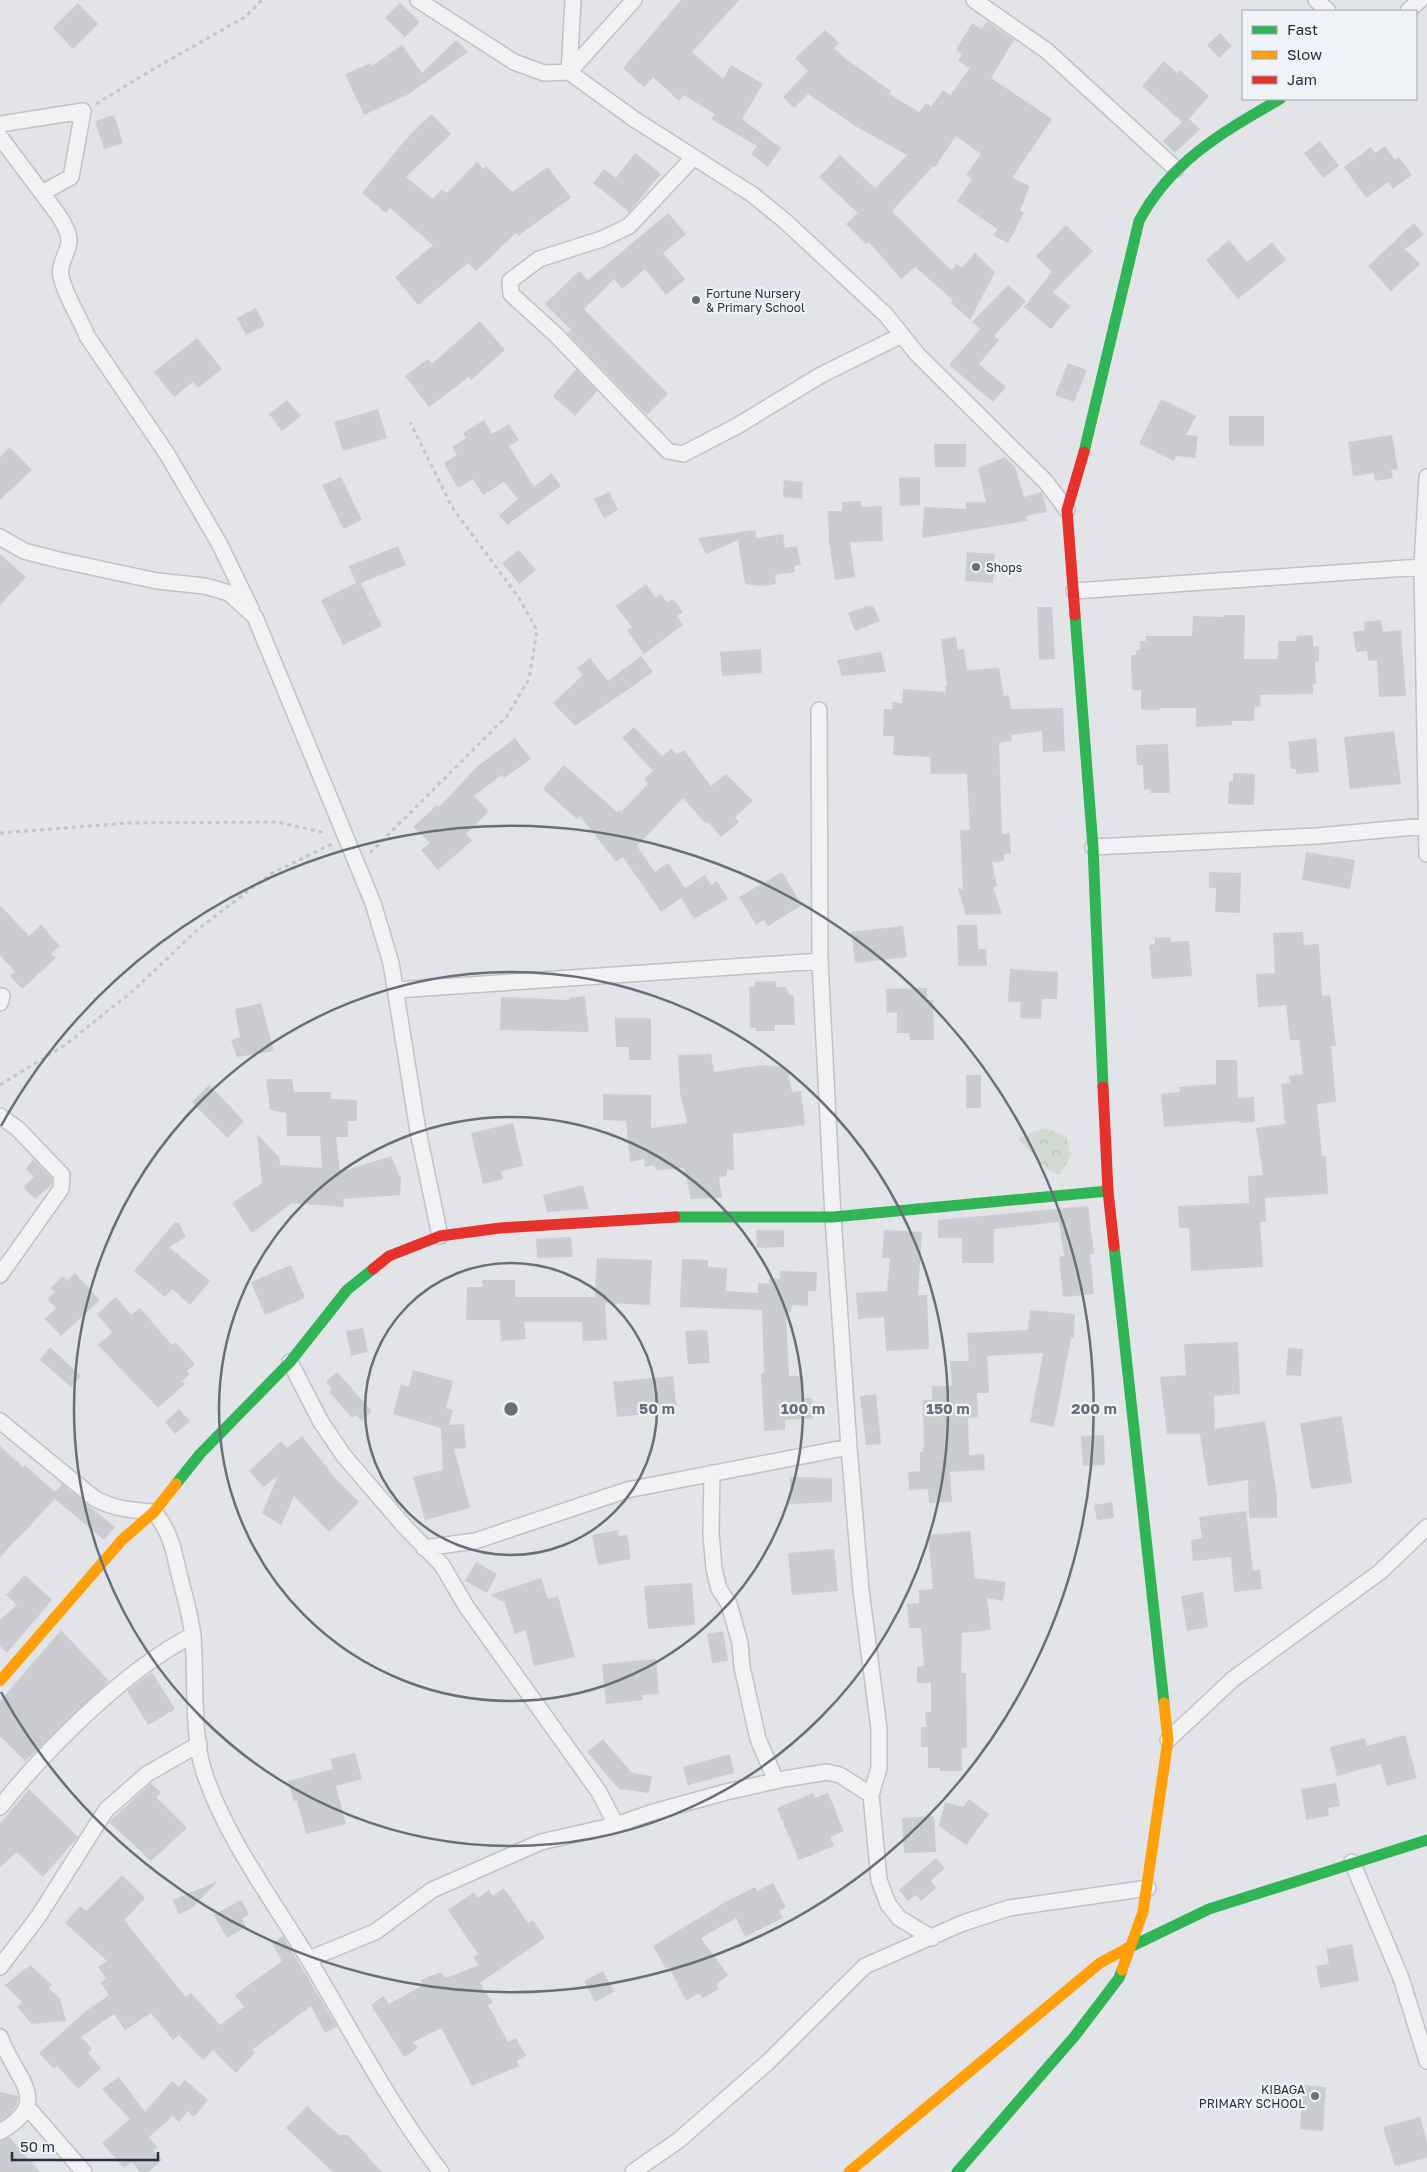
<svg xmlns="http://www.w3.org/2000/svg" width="1427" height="2172" viewBox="0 0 1427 2172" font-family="'Golos Text',sans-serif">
<defs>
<pattern id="park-crowns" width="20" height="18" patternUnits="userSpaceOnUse" patternTransform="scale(1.25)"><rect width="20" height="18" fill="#d2dbd2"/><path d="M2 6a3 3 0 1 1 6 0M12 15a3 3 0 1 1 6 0" fill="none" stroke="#b4bcb6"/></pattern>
</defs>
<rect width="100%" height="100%" fill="#e2e4e8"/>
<!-- park -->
<path fill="url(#park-crowns)" d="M1044 1128 1066 1136 1071 1155 1060 1175 1047 1169 1018 1138Z"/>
<!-- building -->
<path fill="#caccd0" d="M681 0H739L692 52 723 79 731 65 763 84 742 119 781 148 768 167 751 154 757 146 711 119 715 114 684 95 679 101 653 77 644 87 623 68Z
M78 3 98 24 73 49 53 28Z
M400 3 420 22 405 37 385 18Z
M987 21 1014 40 991 78 1052 119 1012 178 1030 186 1020 210 1024 213 1008 243 994 236 997 229 957 201 972 179 966 175 981 154 956 136 935 167 933 166 892 211 951 270 957 264 962 268 975 253 995 272 970 320 951 303 953 300 915 267 901 279 869 242 866 244 846 224 858 213 819 177 840 155 875 188 907 155 857 127 808 94 794 108 783 97 808 71 795 58 825 30 839 43 834 48 846 59 891 91 889 94 919 112 926 103 931 107 943 90 950 95 970 68 958 61 962 54 956 50 972 23 982 29Z
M1220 33 1232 46 1219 58 1207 45Z
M456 40 468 52 407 95 364 115 345 74 371 63 372 66 402 45 422 73Z
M1164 61 1177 73 1180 70 1209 96 1189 119 1200 129 1175 153 1163 141 1182 122 1142 86Z
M431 114 451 134 406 177 433 199 442 189 447 193 477 162 484 169 486 166 512 192 548 167 571 198 518 236 516 233 476 271 468 263 418 305 395 277 433 245 390 208 386 213 362 193 405 140Z
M114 115 123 143 104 149 95 121Z
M1320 141 1339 166 1323 178 1304 153Z
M1385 146 1395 160 1399 157 1412 175 1393 189 1388 182 1366 198 1344 167 1371 147 1375 153Z
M635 153 661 174 629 212 593 183 604 169 616 178Z
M668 213 686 234 663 253 685 279 666 295 645 269 622 289 614 279 584 309 668 394 647 415 567 333 571 330 545 304 579 271 588 280Z
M1414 223 1424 235 1405 249 1420 264 1391 291 1368 266Z
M1066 225 1093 251 1053 292 1070 306 1051 329 1024 307 1052 272 1036 256Z
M1229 240 1247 262 1272 242 1286 260 1238 299 1206 260Z
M1008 285 1026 301 994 336 999 340 979 364 1006 387 993 402 949 365 980 329 972 322Z
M256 308 265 326 246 335 237 318Z
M480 321 505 350 471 380 469 377 429 407 405 376 428 359 432 364Z
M197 338 222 369 198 388 193 382 174 397 154 372Z
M1068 363 1087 370 1074 402 1055 395Z
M576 369 597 391 575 416 553 396Z
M1161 399 1196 416 1186 435 1198 436 1195 458 1176 456 1174 461 1139 444Z
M287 400 301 416 282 431 269 414Z
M378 409 387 438 343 451 334 422Z
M1229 416H1264V446H1229Z
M484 420 492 434 509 424 519 440 509 446 534 487 551 473 561 486 507 525 499 515 518 499 504 482 483 495 473 479 458 488 444 463 457 455 452 447 466 438 463 433Z
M1392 435 1398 469 1391 470 1393 478 1375 481 1374 473 1353 476 1348 442Z
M934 444H966V467H935Z
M10 447 32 470 0 500V457Z
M1005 457 1015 467 1024 497 1042 492 1047 512 1026 516 1027 521 922 538 924 507 966 509V502H986L978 468Z
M341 477 362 520 343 529 322 485Z
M920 477V505L900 506 899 478Z
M784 480 803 482 802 499 783 497Z
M609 492 618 510 604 518 594 499Z
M861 501V507L882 506 883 541 850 542 855 577 835 580 829 542 828 511H842V502Z
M755 530 757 538 783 534 785 548 797 546 801 565 794 566 795 572 775 575 776 584 762 586 745 584 738 540 706 554 698 538Z
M398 546 406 565 361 583 382 626 343 645 321 600 356 583 349 566Z
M519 550 536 570 519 584 502 563Z
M967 552 995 554 993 583 965 581Z
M0 554 26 577 0 605Z
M646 584 656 598 661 594 667 603 673 599 683 612 677 616 683 625 644 654 627 630 632 627 616 606Z
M867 606H873L880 621 855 631 848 613Z
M1037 607H1052L1055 659 1039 660Z
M1224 615H1245L1244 659H1278V641H1296L1297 636 1313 635V647L1319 646V661L1315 662 1316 684H1313V694L1260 695 1261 706 1255 707 1254 721H1232V725L1196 727V708H1160V710H1141V690H1132L1131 655H1136V650H1140V641H1146V636H1192L1193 616 1224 617Z
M1381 620 1383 632 1401 630 1406 696 1379 697 1377 660 1368 661 1367 651 1356 652 1353 632 1365 630 1364 622Z
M956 637 958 650 964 649 967 670 999 668 1004 696 1009 695 1011 709 1063 708 1065 751 1043 752 1042 731 1011 735 1012 741 999 743 1002 834 1010 833 1011 854H1004V861L992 862 997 886 993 887 1002 914 966 915 958 888 963 889 960 830H970L967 774H931L930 757 893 755 894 736H883L884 709H892L893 702 902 703 903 689 946 692 945 686H947L941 639Z
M761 649 762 673 722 676 720 652Z
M881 652 886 672 842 676 837 660Z
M641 656 653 672 575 726 553 703 583 675 577 668 590 658 608 681Z
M634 727 662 756 672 749 676 755 684 750 711 786 726 774 753 801 735 817 739 822 721 837 708 822 706 824 683 798 637 846 655 872 668 863 685 888 705 875 711 885 717 881 728 899 694 919 681 898 661 912 623 857 616 862 580 816 577 819 543 789 564 765 617 812 620 810 621 812 648 784 644 779 653 771 622 738Z
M1394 731 1401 784 1350 789 1344 737Z
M515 738 531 759 504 778 502 775 474 796 489 811 466 834 472 841 438 870 421 850 430 843 413 827 437 805 439 807 479 765Z
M1316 738 1319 772 1296 774V769H1291L1288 742Z
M1168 744 1170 793H1150V789L1144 790 1143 765H1137L1136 745Z
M1233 773 1255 774 1254 805 1228 804 1229 781H1233Z
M1306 852 1355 860 1350 889 1302 880Z
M782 872 802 905 768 926 764 920 756 925 739 897Z
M1209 872 1241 873 1240 913 1215 912 1216 888H1209Z
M0 905 29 936 41 925 60 946 51 954 56 958 22 989 10 976 15 972 0 955Z
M957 925H977L978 949H986L987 966H958Z
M903 926 907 957 855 963 851 932Z
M1303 932 1304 945 1319 944 1322 996 1330 995 1336 1046H1331L1336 1102 1317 1104 1322 1157 1326 1156 1328 1194 1265 1198 1266 1222H1260L1263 1267 1191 1271 1189 1228H1179L1178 1206 1249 1203 1248 1176 1263 1175 1256 1128 1285 1124 1281 1084 1290 1083 1289 1076 1303 1074 1299 1040H1290L1286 1005 1258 1007 1256 974 1275 973 1273 933Z
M1170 937 1171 942 1189 941 1192 976 1152 979 1149 945 1155 944V938Z
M1010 969 1058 972 1057 999H1042L1041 1019 1020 1018 1021 1002H1008Z
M776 981V987H786L789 995 794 996 795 1025H775V1031H756V1028H750L749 987H755V982Z
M927 988V1000H933L934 1040H910L909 1033H897V1012L887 1013 886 989Z
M585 996 589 1032 500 1030 501 997 569 1000V998Z
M261 1003 274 1051 237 1057 231 1040 240 1037 235 1009Z
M615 1018H651V1060H629V1047H616Z
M711 1054 714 1072 762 1065 787 1067 792 1092 801 1091 805 1125 733 1134 734 1170H727V1176L719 1177 722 1198 691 1199 684 1168 656 1170 654 1165 645 1167 644 1159 630 1162 626 1121 603 1120V1094L651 1095V1128L687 1123 680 1093 678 1055Z
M1216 1060H1237L1238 1098 1254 1097 1255 1122 1240 1123 1239 1121 1164 1127 1161 1094 1180 1092 1179 1087 1216 1084Z
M966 1075H981V1108H966Z
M266 1079H292L294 1092H331V1099L357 1100V1121H348V1137H336L340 1172 391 1156 401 1179 400 1195 343 1199 344 1207 292 1203 252 1233 232 1203 262 1183 257 1134 279 1157 280 1165 322 1168 320 1136H287L286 1113 270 1110Z
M209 1085 244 1121 227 1138 192 1102Z
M513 1123 523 1166 501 1171 503 1179 483 1184 471 1133Z
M33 1159 52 1178V1184L35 1199 23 1187 34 1177 26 1169Z
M583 1185 589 1209 547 1212 543 1195Z
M1088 1206 1094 1254H1090L1094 1294 1063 1297 1059 1257 1064 1256 1059 1222 994 1229V1263H962V1238H938V1220Z
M175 1222 179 1223 186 1237 169 1247 210 1281 190 1305 172 1289 165 1297 134 1271Z
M756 1230H784V1247L757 1248Z
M884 1230 922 1232 918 1295H927L929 1349 886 1351 884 1317 858 1319 856 1293 887 1291 890 1258H882Z
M571 1237 573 1257 537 1258 536 1239Z
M597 1258 652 1260 650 1305 605 1303 607 1340 583 1341 582 1322H524L526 1339 501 1341 500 1320H466L467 1287H483L482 1280H515V1297H595Z
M682 1259 708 1260V1267L727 1268 726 1291 758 1293V1283L769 1284V1278L780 1279V1271L817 1272 816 1291H808V1306L792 1305 791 1312H786L789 1376H803L804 1398H812L814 1418 785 1420V1430L764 1431 761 1373H764L762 1310 680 1307Z
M291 1265 305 1298 265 1315 251 1282Z
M75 1273 100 1300 61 1336 45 1319 56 1308 47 1299 55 1292 50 1288 63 1276 67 1281Z
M116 1297 131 1315 140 1308 172 1345 175 1342 195 1364 187 1371 190 1374 182 1381 185 1384 158 1408 98 1345 112 1332 97 1314Z
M1030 1310 1075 1314 1074 1338H1071L1054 1427 1030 1422 1043 1353 987 1356 989 1393H977L978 1417 968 1418 969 1455 984 1454 985 1470 950 1472 952 1502 929 1503 928 1489 909 1490 908 1472 920 1471V1452H923L924 1445 923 1400H932V1386H952L950 1361H969L967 1333 1028 1330Z
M363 1328 368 1352 351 1356 346 1331Z
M707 1330 710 1363 688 1364 685 1331Z
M1238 1342 1240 1394 1214 1396 1215 1429 1265 1421 1277 1495V1518H1249L1248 1480 1208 1486 1200 1434H1167L1160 1377 1186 1375 1184 1344Z
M50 1347 81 1376 71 1387 40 1360Z
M1288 1348 1303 1349 1301 1376 1286 1375Z
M413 1370 453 1381 446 1408 453 1410 449 1425 464 1424 466 1448 454 1449 470 1508 425 1520 413 1477 443 1470 441 1428 393 1414 401 1384 409 1387Z
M337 1372 372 1411 361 1421 356 1415 352 1418 329 1392 332 1389 326 1382Z
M673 1376 677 1411 617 1417 613 1382Z
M876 1394 881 1444 866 1445 860 1396Z
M179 1409 190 1421 175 1434 165 1422Z
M1342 1416 1352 1483 1311 1489 1300 1423Z
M1104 1435 1105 1465 1083 1466 1081 1436Z
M302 1436 335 1478 359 1502 329 1532 294 1496 281 1525 262 1513 278 1476 263 1487 249 1471 281 1441 287 1448Z
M0 1446 23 1467 25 1465 55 1492 62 1484 115 1527 104 1540 55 1499 0 1557Z
M790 1477 832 1478V1502L790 1504Z
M1112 1502 1114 1518 1097 1520 1094 1505Z
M1246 1511 1253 1570H1260L1262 1589 1234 1592 1231 1557 1193 1561 1191 1540 1202 1538 1199 1517Z
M618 1530 619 1536 627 1535 631 1559 598 1565 592 1535Z
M970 1531 975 1578 1006 1582 1003 1601 987 1598 991 1630 962 1633 961 1673H966L967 1748H962V1771H940V1768H928V1747H921V1727H926L925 1712H931V1683H917V1666H924L921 1628H909L907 1604 919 1603V1590L933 1589 928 1535Z
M834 1549 838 1591 792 1595 788 1553Z
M476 1562 497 1574 487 1593 465 1581Z
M25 1575 52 1600 7 1653 0 1646V1620L17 1605 6 1595Z
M541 1578 548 1599 558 1596 575 1657 534 1666 526 1630 515 1634 504 1602 490 1595Z
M692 1583 695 1625 648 1629 644 1586Z
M1203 1592 1208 1627 1187 1631 1181 1596Z
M61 1630 109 1681 25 1761 0 1736V1701Z
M723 1631 728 1661 712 1663 707 1634Z
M656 1659 659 1694 642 1695 643 1700 606 1704 602 1664Z
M152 1672 175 1709 148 1725 127 1691Z
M1405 1735 1417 1778 1387 1786 1381 1764 1337 1776 1330 1747 1365 1738 1367 1746Z
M603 1739 632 1773 652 1776 649 1793 619 1789 587 1752Z
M355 1753 362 1779 336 1786 346 1824 306 1834 297 1801H294L288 1781 333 1769 330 1759Z
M730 1754 734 1773 688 1785 683 1767Z
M151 1783 161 1793 156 1797 187 1828 151 1861 109 1822Z
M1336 1783 1340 1806 1328 1808 1329 1816 1306 1820 1301 1789Z
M29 1789 78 1837 43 1877 17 1852 0 1867V1824Z
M813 1793 815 1798 828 1793 844 1831 830 1837 834 1846 799 1860 777 1808Z
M969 1799 989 1814 966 1845 939 1826 945 1802 963 1807Z
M934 1816 936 1852 904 1853 902 1818Z
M936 1858 945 1868 931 1881 936 1888 921 1901 916 1895 908 1901 899 1890Z
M122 1875 145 1898 124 1920 186 1997 191 1993 220 2025 244 2007 235 1995 282 1961 272 1943 283 1936 337 2027 325 2033 311 2006 252 2050 255 2052 236 2073 213 2050 203 2060 179 2035 173 2040 151 2013 125 2030 114 2014 81 2037 92 2049 88 2053 101 2068 78 2089 57 2066 54 2069 39 2053 86 2011 109 1995 100 1982 106 1979 98 1967 107 1961 65 1923 80 1906 86 1911Z
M218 1881 191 1909 179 1914 173 1900Z
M773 1883 786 1907 779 1911 783 1918 745 1937 736 1918 701 1938 728 1975 717 1984 719 1989 703 1998 699 1993 686 2001 669 1967 666 1969 653 1946 727 1901 755 1887 757 1891Z
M504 1888 528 1923 533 1920 545 1938 480 1983 493 2003 488 2005 508 2042 516 2038 526 2056 517 2061 519 2066 472 2086 441 2028 413 2042 418 2048 404 2057 371 2005 384 1996 389 2004 423 1985 421 1980 441 1972 446 1978 479 1965 473 1957 478 1954 448 1910 474 1892 477 1898 489 1890 493 1896Z
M241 1900 249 1914 242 1919 246 1927 227 1938 214 1915Z
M1352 1944 1359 1981 1320 1988 1316 1966 1329 1964 1326 1949Z
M30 1965 52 1985 49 1988 60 1999 66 2021 32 2024 17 2007 22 2002 5 1985Z
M603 1971 614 1992 595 2002 584 1981Z
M119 2077 145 2112 172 2081 179 2087 185 2080 208 2100 194 2117 188 2111 179 2122 173 2116 149 2137 157 2147 153 2150 162 2160 148 2172H140L132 2162 124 2168 102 2143 130 2119 102 2089Z
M1303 2085 1326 2087 1323 2131 1300 2129Z
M0 2092 18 2096V2099L16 2106 10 2114 0 2121Z
M307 2106 339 2135H348L382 2172H333L286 2128Z
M1420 2117 1427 2142V2158L1395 2166 1383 2127Z
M9 2137 40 2172H0V2141Z"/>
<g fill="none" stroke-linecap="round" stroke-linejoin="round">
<defs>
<path id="street" d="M418 0 514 62 544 73 569 72 634 0
M573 0 569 72 634 119 753 195 785 221 886 315 917 354 1046 482 1067 510
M974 0 1047 51 1176 169
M1316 0 1328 11
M1408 11 1420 0
M0 124 83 111 71 177 42 193C51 206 67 223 69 239 70 251 58 263 61 276 65 297 79 315 87 336L167 454 219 543 251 609
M0 137 42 193
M693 158 629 226 602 239 539 259 510 281 511 294 555 334 668 451 683 454 737 426 821 375 902 335
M1427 477 1422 567 1427 854
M0 537 24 551 59 560 157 581 205 586 229 593 255 617 373 903 391 963 418 1131 440 1236
M1074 591 1422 567
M819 710 820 961 833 1217 849 1447 861 1590 879 1729V1768L871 1795 879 1880 888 1904 899 1918 932 1938
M1093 847 1317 836 1425 826
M396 990 820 961
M0 1003 2 996
M0 1116 18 1129 62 1175 61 1189 0 1275
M290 1362 321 1422 344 1456 405 1527 442 1565 466 1606 599 1792 616 1825
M0 1421 94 1498C113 1509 132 1510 154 1512 170 1530 174 1551 179 1574 184 1594 191 1616 193 1637 196 1676 192 1737 204 1772 227 1841 272 1898 309 1960 352 2031 390 2106 441 2172
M712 1473 711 1534 714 1569 719 1589 729 1604 740 1643 742 1667 758 1739 776 1781
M424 1548 475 1541 627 1490 849 1447
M1168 1740 1233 1679 1380 1572 1427 1527
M0 1807C47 1748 126 1669 193 1635
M1352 1862 1401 1978 1427 2061
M309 1959 375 1932 432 1890 541 1842 616 1825 650 1813 726 1792 784 1779 827 1772 840 1775 871 1795
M0 1967 38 1917 106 1810 147 1774 199 1744
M0 2037C15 2079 54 2101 0 2132
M28 2108 84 2172
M633 2172 679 2140 767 2063 865 1966 963 1923 1009 1908 1148 1888"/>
</defs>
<!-- street casing -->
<use href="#street" stroke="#c0c2c6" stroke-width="18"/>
<!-- path -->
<path stroke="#c4c5cb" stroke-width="3" stroke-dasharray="4 4" stroke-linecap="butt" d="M96 104 155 68 245 17 262 0
M0 833 128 823 277 822 326 833
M370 853 507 716 529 679 537 630 519 598 452 507 410 422
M0 1085 65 1045 134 990 197 930 248 891 272 873 332 844"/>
<!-- street -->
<use href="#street" stroke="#f2f2f4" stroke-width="15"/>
<!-- fast -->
<path stroke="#30b455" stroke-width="11" d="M1084 452 1139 221C1171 161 1223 132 1280 99
M1075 615 1093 847 1103 1087
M675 1217H833L1108 1191
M1114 1246 1164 1703
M176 1484 200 1454 290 1362 347 1290 373 1269
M1126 1949 1209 1909 1427 1840
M957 2172 1074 2037 1119 1978 1122 1970"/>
<!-- slow -->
<path stroke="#ff9f0a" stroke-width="11" d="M0 1681 122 1540 154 1512 176 1484
M1122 1970 1143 1912 1168 1740 1164 1703
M849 2172 1100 1963 1126 1949"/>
<!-- jam -->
<path stroke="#e5322d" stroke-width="11" d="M1075 615 1067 510 1084 452
M1103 1087 1108 1191 1114 1246
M373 1269 389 1256 440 1236 500 1228 675 1217"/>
</g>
<!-- distance rings -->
<g fill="none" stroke="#686f7c" stroke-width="2.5">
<circle cx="511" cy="1409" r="146"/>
<circle cx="511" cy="1409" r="292"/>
<circle cx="511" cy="1409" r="437"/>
<path d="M1 1126A583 583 0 1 1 1 1692"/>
</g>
<!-- markers -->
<g fill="#686f7c" stroke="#eff2f7" stroke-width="2">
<circle cx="696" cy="300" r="5"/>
<circle cx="976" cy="567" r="5"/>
<circle cx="1315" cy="2096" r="5"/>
</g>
<g text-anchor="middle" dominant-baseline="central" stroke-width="4.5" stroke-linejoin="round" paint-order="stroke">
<!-- poi labels -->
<g font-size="12" fill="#273042" stroke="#eff2f7" text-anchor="start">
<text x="706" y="293">Fortune Nursery<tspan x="706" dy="14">&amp; Primary School</tspan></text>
<text x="986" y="567">Shops</text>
<text x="1305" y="2089" text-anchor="end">KIBAGA<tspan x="1305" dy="14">PRIMARY SCHOOL</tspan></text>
</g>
</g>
<circle cx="511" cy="1409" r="8" fill="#686f7c" stroke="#eff2f7" stroke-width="2.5"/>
<g font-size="15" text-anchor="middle" font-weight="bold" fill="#686f7c" stroke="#eff2f7" stroke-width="4.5" stroke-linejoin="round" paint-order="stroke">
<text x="657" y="1414">50 m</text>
<text x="803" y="1414">100 m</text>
<text x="948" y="1414">150 m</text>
<text x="1094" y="1414">200 m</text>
</g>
<!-- legend -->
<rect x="1242" y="10" width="175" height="90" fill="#eff2f7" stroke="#9fa4af"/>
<rect x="1252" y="26" width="25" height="8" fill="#30b455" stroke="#9fa4af"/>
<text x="1287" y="35" font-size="15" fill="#273042">Fast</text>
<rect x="1252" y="51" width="25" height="8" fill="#ff9f0a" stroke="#9fa4af"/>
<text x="1287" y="60" font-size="15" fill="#273042">Slow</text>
<rect x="1252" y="76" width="25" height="8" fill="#e5322d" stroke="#9fa4af"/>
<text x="1287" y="85" font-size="15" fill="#273042">Jam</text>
<!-- scale -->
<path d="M12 2152v8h146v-8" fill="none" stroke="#273042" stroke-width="2.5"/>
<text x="20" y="2152" font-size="15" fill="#273042" stroke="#eff2f7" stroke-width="4" paint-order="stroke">50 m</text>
</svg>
